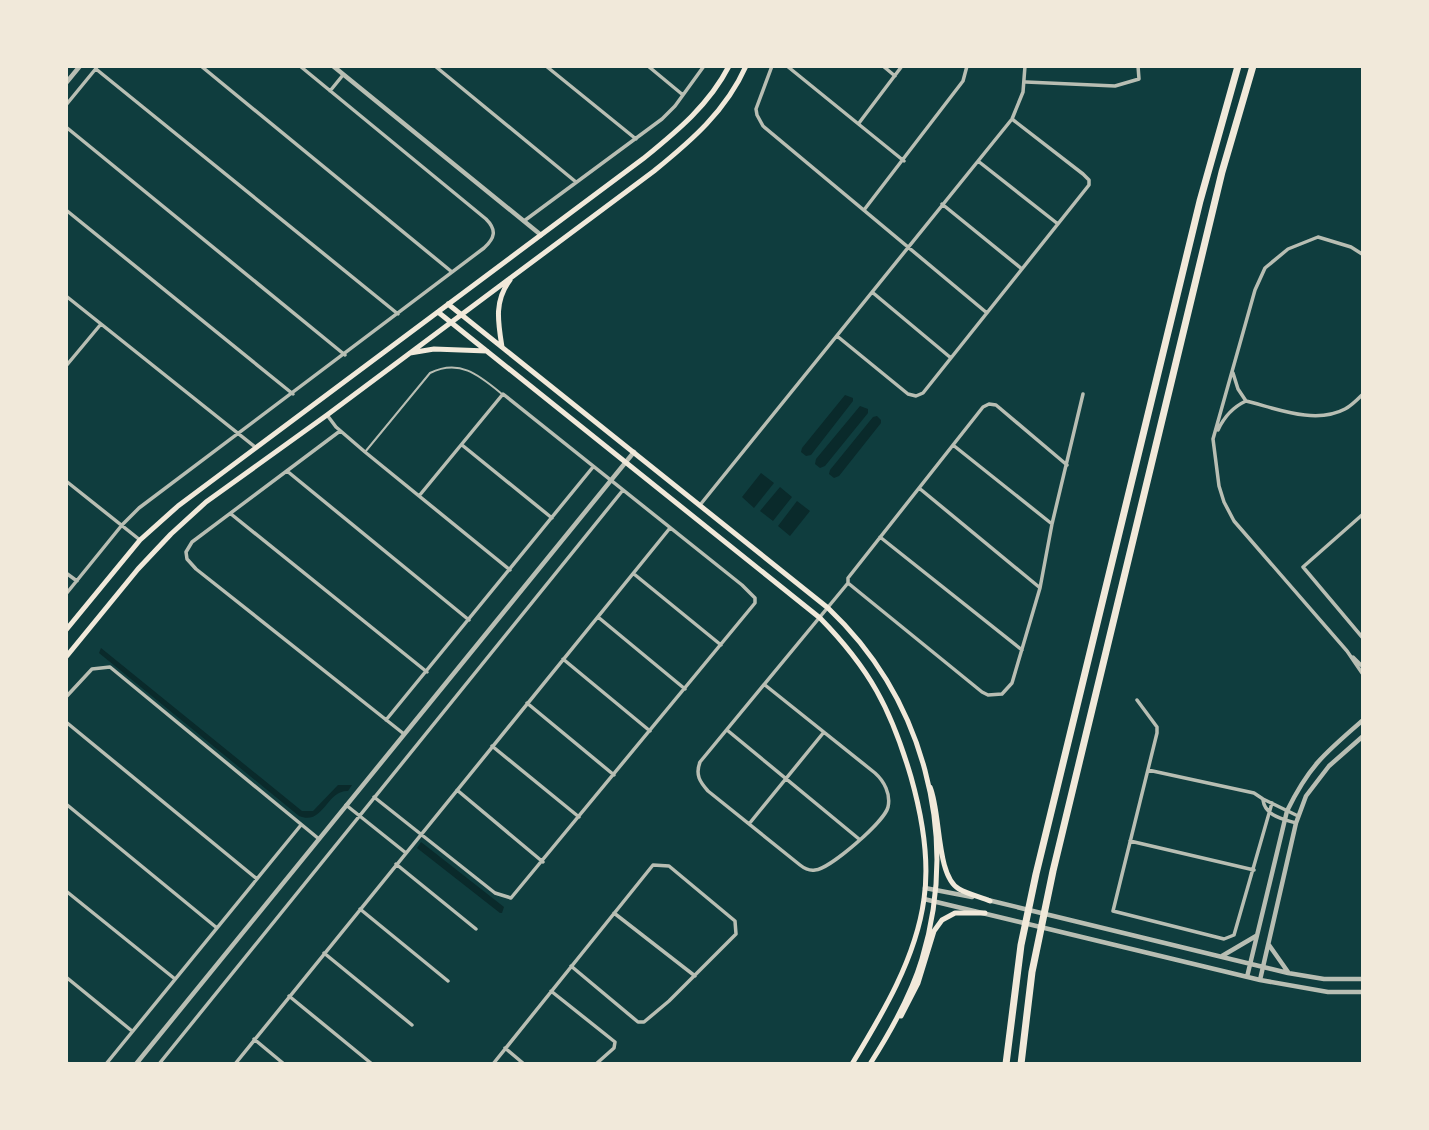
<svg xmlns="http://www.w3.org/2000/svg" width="1429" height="1130" viewBox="0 0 1429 1130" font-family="Georgia,serif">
<rect width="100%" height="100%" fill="#0f3d3e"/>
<!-- water -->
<path fill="#0a2a2b" d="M845 395 853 398V401L811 455 806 456 801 452 802 448Z
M860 406 868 409V413L825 466 820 468 815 464 816 459Z
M877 416 881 420V423L839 476 834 478 829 474 830 470 873 417Z
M761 473 774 483 754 508 742 497Z
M780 487 792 497 773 521 760 511Z
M797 501 810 511 790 536 778 526Z
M101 648 302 811H313L338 785H352L348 791C326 790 324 826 299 816L99 653Z
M421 842 504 907 502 913H500L417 848Z"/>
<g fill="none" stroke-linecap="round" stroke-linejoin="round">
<!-- service -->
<path stroke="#b8beb3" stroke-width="2" d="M365 452 430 373C460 358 480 376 502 394"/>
<!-- minor -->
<path stroke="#b8beb3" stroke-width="3.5" d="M201 66 452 272
M435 66 576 182
M546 66 636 139
M648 66 683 95
M772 66 756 109 757 115 763 126 987 313
M787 66 904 161
M883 66 895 76
M96 69 398 314
M1026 82 1115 86 1139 79 1138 66
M330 91 343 75
M66 105 98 66
M859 123 902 66
M66 127 345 355
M978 161 1058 224
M942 204 1022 269
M66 210 293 394
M864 210 963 81 967 66
M524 221 662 119 675 106 704 66
M1362 254 1351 247 1318 237 1288 249 1265 268 1255 290 1213 439 1219 486 1224 502 1234 521 1347 651 1362 673
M872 292 951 358
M66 296 255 447
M837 336 908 394 916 396 923 393 1089 185V180L1083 174 1012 119
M66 366 101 324
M1233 373 1238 389 1246 401
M327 415 336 427 365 452 510 570
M1218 430C1224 417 1233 407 1246 401 1275 408 1315 425 1345 409 1351 406 1357 400 1362 395
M340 431 192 542 186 552 187 559 196 569 404 734
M462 445 552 518
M953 445 1052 524
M287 471 469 620
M66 481 140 540
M919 488 1039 587
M700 505 1012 119 1023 92 1025 66
M231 514 427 672
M1362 515 1303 567 1362 637
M880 537 1022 650
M66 573 77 581
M634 574 721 645
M848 583 982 692 988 695 1002 694 1012 683 1040 588 1052 524 1083 394
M66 594 122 525 139 508 484 248C495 238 497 230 486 219L300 66
M598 617 685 689
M1353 657 1362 666
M563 659 650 731
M765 685 875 773C884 781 891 794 888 807 885 821 830 869 815 870 809 871 805 869 800 865L708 791C700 782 695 775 700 762L848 583V578L983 407 989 404 996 405 1067 465
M66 697 92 669 110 667 319 839
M1137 700 1157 727V733L1113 911 1224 939 1234 935 1272 803
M527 703 614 775
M386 720 593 467
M66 722 257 879
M727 730 859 839
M492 746 579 817
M1148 770 1254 793 1263 799 1298 816
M457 790 543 862
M374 797 495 893 511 898 755 603V598L742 585 503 394 419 496
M1263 800C1265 816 1283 819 1296 823
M66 804 217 928
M346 805 406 853
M749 824 824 732
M1130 841 1254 870
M396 864 476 929
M66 891 175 979
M360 909 448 981
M614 913 695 976
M324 953 412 1025
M66 977 132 1031
M551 991 615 1042 614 1048 596 1064
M289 996 372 1064
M254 1039 284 1064
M505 1048 524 1064
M66 1062 68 1064
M106 1064 301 825
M159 1064 623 490
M235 1064 670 528
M493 1064 653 865 669 866 735 921 736 934 669 1001 644 1022H638L571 966"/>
<!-- tertiary -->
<path stroke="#b8beb3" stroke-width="4.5" d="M333 66 541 235
M66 83 80 66
M925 888 972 897
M924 899 1260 980 1328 992H1362
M988 900 1288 973 1324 979H1362
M1269 945 1288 972
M1222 956 1256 936
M1247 977 1287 811C1309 766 1325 753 1362 721
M1260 980 1296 823 1306 796 1329 766 1362 737
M136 1064 634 452"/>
<!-- secondary -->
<path stroke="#f1e9da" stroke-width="5" d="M448 304 828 608C923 698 960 833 922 959 911 996 891 1031 870 1064
M438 312 820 618C870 669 891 709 911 777 922 816 930 858 924 899 916 958 883 1013 852 1064
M502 347C498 322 494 301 510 280
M410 353 434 349 487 351
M66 630 140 540 178 506 644 158C677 131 709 105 729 66
M66 657 138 569 171 534 206 502 327 415 654 171C691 141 726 111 746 66
M930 787C941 813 936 876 959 889 968 894 980 897 990 901
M901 1016 918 983 934 931 942 920 955 913H985"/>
<!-- motorway -->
<path stroke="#f1e9da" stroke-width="7" d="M1006 1064 1021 945 1036 874 1200 201 1238 66
M1021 1064 1032 972 1053 871 1222 172 1253 66"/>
</g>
<!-- border -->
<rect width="1429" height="1130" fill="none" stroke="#f1e9da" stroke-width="136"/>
</svg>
